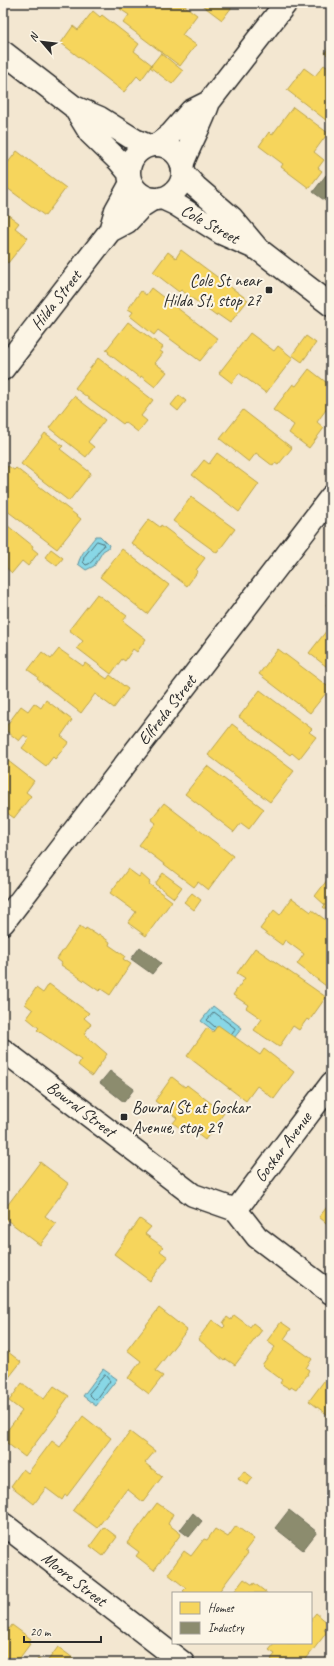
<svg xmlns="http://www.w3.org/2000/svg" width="334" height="1666" viewBox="0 0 334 1666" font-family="Caveat,sans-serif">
<rect width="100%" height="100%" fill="#f3e7d1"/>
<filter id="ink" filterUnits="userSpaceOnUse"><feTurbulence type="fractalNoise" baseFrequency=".025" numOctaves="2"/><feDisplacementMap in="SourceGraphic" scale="8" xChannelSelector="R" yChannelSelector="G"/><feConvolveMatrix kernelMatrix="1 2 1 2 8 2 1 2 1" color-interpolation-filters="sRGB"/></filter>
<g filter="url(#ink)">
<!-- water -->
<path fill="#88d7e6" stroke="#63929b" d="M96 536H100L109 545 108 548 103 551 94 566 86 570 78 564C81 553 89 545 96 536Z
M213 1006 242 1028 230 1043 201 1021Z
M103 1369 117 1379 96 1406 83 1396Z"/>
<!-- homes -->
<path fill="#f6d55c" stroke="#b9a24d" d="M124 3H181L197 15 182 35 196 45 180 66 123 23 129 15 120 9Z
M204 3H235L222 20 202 5Z
M93 11 100 17 102 15 139 44 134 51 152 65 141 80 137 76 124 92 61 43 73 26 78 30Z
M331 44V58L325 53Z
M161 53 183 71 172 84 150 67Z
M324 65 331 70V124L287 90 304 68 315 76Z
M293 107 328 133 314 152 324 160 318 168 322 171 309 188 281 167 283 164 259 146 269 132 272 135Z
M17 151 66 188 45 216 3 185V169Z
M3 211 19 223 15 228 28 238 8 263 3 259Z
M181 250 248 300 230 323 217 314 216 316 181 290 179 292 153 272 168 252 176 258Z
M151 288 218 339 200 361 158 330 154 335 130 316 133 312 128 309 141 291 146 295Z
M128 322 163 347 160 351 163 353 155 363 167 372 155 387 141 376 140 378 108 353 109 352 106 350Z
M250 333 274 351 278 346 293 358 266 393 239 373 232 383 219 373Z
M306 336 316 343 302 362 292 355Z
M98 358 153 400 141 416 147 421 138 432 125 422 123 424 75 388Z
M309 369 331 386V403L317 422 324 428 309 448 289 433 294 425 273 410 293 384 296 386Z
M179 395 186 401 178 411 171 405Z
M74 396 105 420 88 442 94 447 86 457 49 428Z
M243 410 292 448 278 465 275 463 273 466 256 453 249 462 220 439Z
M45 433 63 446 60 449 91 473 69 501 21 464Z
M217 453 259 484 239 512 192 475 204 460 209 464Z
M8 466 14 470 16 468 81 519 57 549 6 510 3 513V472Z
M191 497 235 529 217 553 173 521Z
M149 519 160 527 161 525 205 558 196 570 198 571 187 586 131 543Z
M3 522 33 546 32 548 38 553 28 566 22 561 12 573 3 565Z
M51 549 63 558 57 566 45 557Z
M122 549 169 585 147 614 100 577Z
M97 594 127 616 123 621 146 639 137 652 133 649 125 661 122 659 111 674 77 648 83 641 69 630Z
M331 598V609L326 605Z
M331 625V670L309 653Z
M59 649 83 666 85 663 107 679 110 675 128 689 114 708 95 694 81 713 37 679 38 677 28 670 42 652 51 659Z
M278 649 330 688 310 713 259 674Z
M260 690 312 729 309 732 316 737 299 759 292 753 290 755 239 717Z
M46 700 72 720 61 736 69 742 55 759 53 757 46 766 22 748 29 739 24 735 19 741 4 729 21 706 28 711 34 703 41 708Z
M232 724 294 771 270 802 208 755Z
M3 757 34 781 26 792 31 796 14 818 3 810Z
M207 766 264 809 249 829 241 823 234 832 185 794Z
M164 803 233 856 208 890 198 882 194 887 139 845 156 823 151 819Z
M128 869 139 877 141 874 150 882 149 884 172 901 146 936 128 923 136 912 110 893Z
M163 873 182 887 174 898 155 884Z
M331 875V913L323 907 325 905 315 896Z
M192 893 201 900 194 910 184 902Z
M292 898 311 912 312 910 331 924V980L326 986 297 964 304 954 285 940 282 945 260 929 274 910 280 915Z
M80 926 85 930 86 928 97 935 99 934 110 942 109 945 125 956 123 959 131 964 110 995 101 989 99 991 61 965 62 963 57 959Z
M255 948 326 997 309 1021 307 1019 299 1030 293 1026 279 1047 254 1030 262 1019 246 1008 248 1005 233 995 245 978 237 973Z
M49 984 89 1013 84 1018 91 1024 84 1034 107 1054 92 1076 78 1065 81 1060 37 1030 39 1028 27 1018 33 1010 25 1004 36 988 43 993Z
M218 1025 260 1055 264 1049 294 1072 274 1099 257 1086 246 1101 187 1056 207 1028 213 1032Z
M172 1077 185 1087 187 1085 224 1113 205 1140 192 1130 188 1134 173 1123 177 1118 155 1101Z
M40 1162 69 1184 45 1216 56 1224 40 1245 3 1217V1211Z
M331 1202V1227L319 1217Z
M140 1219 151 1227 145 1234 163 1247 160 1251 168 1257 150 1281 114 1254Z
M159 1308 187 1330 155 1371 163 1376 149 1394 128 1378 141 1361 127 1350Z
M234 1315 250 1327 253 1323 262 1330 235 1365 226 1359 224 1361 198 1339 212 1320 223 1328 225 1326 223 1323 227 1317 231 1320Z
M281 1322 291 1329 284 1339 312 1359 306 1368 309 1370 307 1374H308L296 1390 291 1387 290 1389 280 1383 282 1380 262 1365 275 1347 267 1341Z
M3 1348 21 1362 3 1385Z
M327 1377 331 1381V1422L326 1418 328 1415 309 1401Z
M22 1383 44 1399 54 1386 69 1396 58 1411 59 1412 25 1457 3 1440V1436L22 1411 9 1401Z
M83 1416 111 1438 67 1496 65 1495 62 1500 46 1488 34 1504 11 1486 23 1469 28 1473 52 1441 60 1447Z
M130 1432 155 1451 145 1463 162 1477 143 1502 127 1489 97 1528 73 1510Z
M244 1471 253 1478 247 1485 238 1479Z
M157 1503 173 1514 168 1524 181 1534 154 1570 136 1556 139 1552 127 1543Z
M236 1526 254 1539 245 1551 248 1553 218 1593H185L183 1591 186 1588 168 1574 184 1551 191 1556 204 1539 207 1540 215 1529 228 1537Z
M104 1527 117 1537 103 1556 90 1546Z
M244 1579 253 1585 254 1583 267 1593H233Z
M316 1613 329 1624 324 1630 327 1632 303 1663 298 1660 295 1663H275L271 1659 275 1654 269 1650 275 1643H311V1619Z
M3 1624 9 1629 12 1625 31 1639 28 1643 30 1644 16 1663H3Z
M58 1647 69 1655 79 1663H46Z
M331 1655V1663H325Z
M38 1659 44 1663H36Z"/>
<!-- industry -->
<path fill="#8c8c6e" stroke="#6f6f5a" d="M326 175 331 179V205L313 192Z
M140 947 161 963 152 974 131 959Z
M110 1071 134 1089 124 1102 100 1083Z
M289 1510 317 1532 303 1550 275 1528Z
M193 1513 202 1521 189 1537 180 1530Z"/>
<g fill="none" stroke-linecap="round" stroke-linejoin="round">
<!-- shore -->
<path stroke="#507076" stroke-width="1" d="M97 541 103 543 104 546C96 551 95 563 86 565L83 562 84 557Z
M215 1027 207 1020 214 1012 235 1028V1030L232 1034
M105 1375 110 1381 97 1399 95 1400 89 1394Z"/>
<defs>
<path id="minor" d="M157 145 171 134 191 111 209 102
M182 165C190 143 202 124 209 102L286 3
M110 231 127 222 142 206 153 199
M3 369 110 231 116 210 131 183
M236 1210 331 1084
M3 1524 183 1663"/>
<path id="tertiary" d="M3 52 74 107 100 118 135 140 149 146
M74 107 90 133 119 161 129 173
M129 172a27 27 0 1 1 54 0a27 27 0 1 1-54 0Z
M183 173 196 187 232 218 258 249 331 305
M162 198 175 204 221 233 255 248
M3 923 331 497
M3 1050 193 1195 236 1210 257 1237 331 1293"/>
</defs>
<!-- minor casing -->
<use href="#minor" stroke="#2b2b2b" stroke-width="25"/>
<!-- tertiary casing -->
<use href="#tertiary" stroke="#2b2b2b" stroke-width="25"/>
<!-- minor -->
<use href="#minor" stroke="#fcf5e5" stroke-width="22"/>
<!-- tertiary -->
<use href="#tertiary" stroke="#fcf5e5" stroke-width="22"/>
</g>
</g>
<!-- markers -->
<g fill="#2b2b2b" stroke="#fcf5e5" stroke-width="1.5">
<rect x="265" y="286" width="8" height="8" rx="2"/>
<rect x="120" y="1113" width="8" height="8" rx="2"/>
</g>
<g text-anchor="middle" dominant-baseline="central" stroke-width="4" stroke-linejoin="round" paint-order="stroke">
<!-- street labels -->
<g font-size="17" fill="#2b2b2b" stroke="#fcf5e5">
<text transform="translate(210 224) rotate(29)">Cole Street</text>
<text transform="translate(56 300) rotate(-52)">Hilda Street</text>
<text transform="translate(167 710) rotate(-52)">Elfreda Street</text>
<text transform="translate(81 1109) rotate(37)">Bowral Street</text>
<text transform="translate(283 1147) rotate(-53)">Goskar Avenue</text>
<text transform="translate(74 1579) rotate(38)">Moore Street</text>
</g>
<!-- poi labels -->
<g font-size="17" fill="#2b2b2b" stroke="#fcf5e5" text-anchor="end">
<text x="261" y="280">Cole St near<tspan x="261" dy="20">Hilda St, stop 27</tspan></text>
<text x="132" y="1107" text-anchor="start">Bowral St at Goskar<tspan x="132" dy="20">Avenue, stop 29</tspan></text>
</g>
</g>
<!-- margin -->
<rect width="334" height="1666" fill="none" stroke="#fcf5e5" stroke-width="16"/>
<rect x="8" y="8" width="318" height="1650" fill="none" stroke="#2b2b2b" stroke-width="1.5" filter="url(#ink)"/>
<!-- legend -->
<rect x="172" y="1592" width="140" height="52" fill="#fcf5e5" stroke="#a8a49b"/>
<rect x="180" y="1602" width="20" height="12" fill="#f6d55c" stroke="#a8a49b"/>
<text x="208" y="1612" font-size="12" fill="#2b2b2b">Homes</text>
<rect x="180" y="1622" width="20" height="12" fill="#8c8c6e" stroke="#a8a49b"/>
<text x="208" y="1632" font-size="12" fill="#2b2b2b">Industry</text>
<!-- north arrow -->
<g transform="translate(42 42) rotate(298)" stroke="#fcf5e5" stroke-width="3" paint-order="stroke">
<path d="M0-3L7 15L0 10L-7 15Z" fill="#2b2b2b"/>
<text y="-6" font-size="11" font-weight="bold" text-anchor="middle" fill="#2b2b2b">N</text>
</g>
<!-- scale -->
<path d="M24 1636v6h77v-6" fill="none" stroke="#2b2b2b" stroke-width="2"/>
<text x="30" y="1636" font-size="12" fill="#2b2b2b" stroke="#fcf5e5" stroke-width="3" paint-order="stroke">20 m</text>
</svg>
